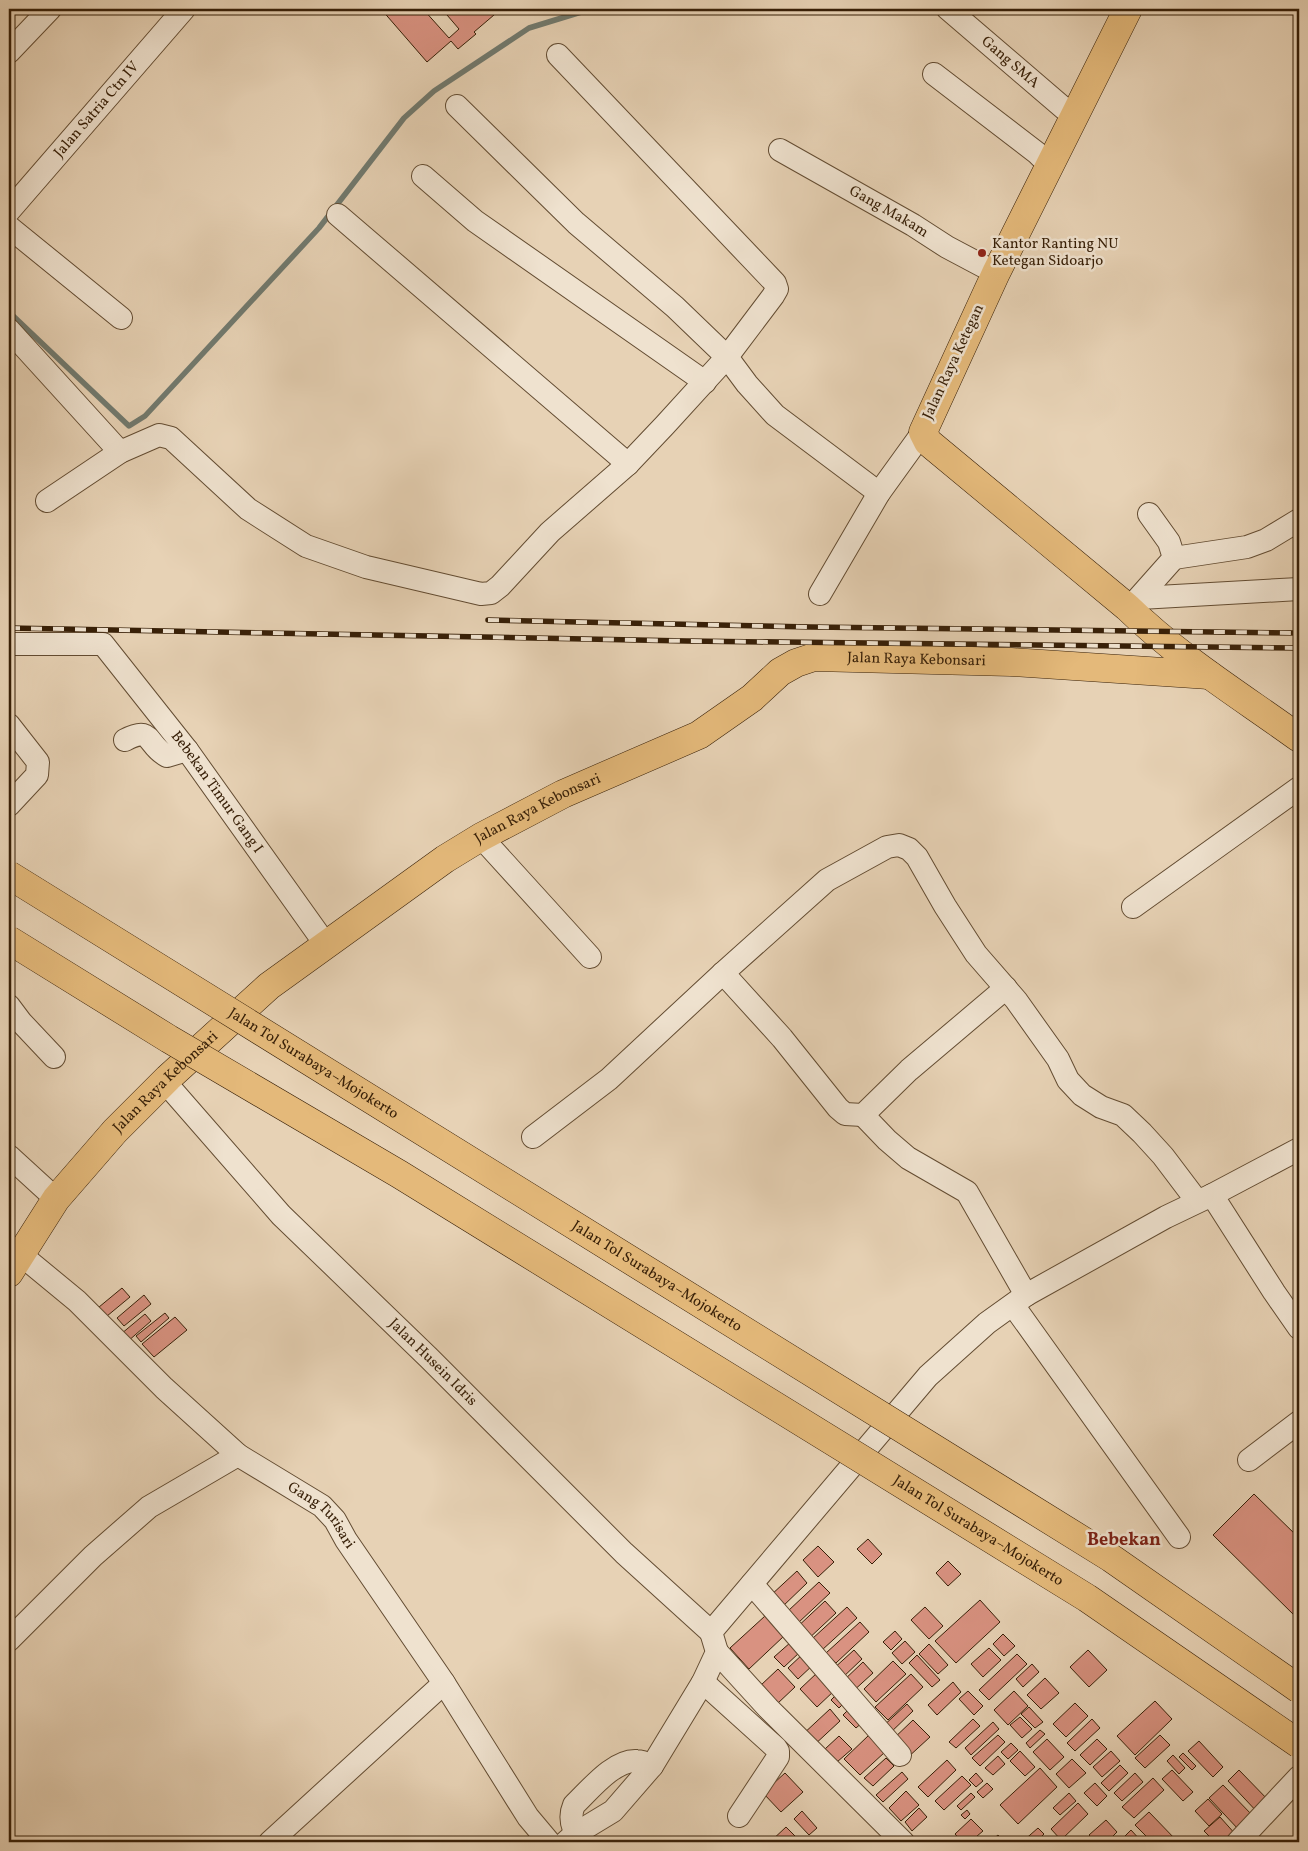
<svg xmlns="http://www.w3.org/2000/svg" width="1308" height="1851" viewBox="0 0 1308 1851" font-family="Vollkorn,serif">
<rect width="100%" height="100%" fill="#e7d2b5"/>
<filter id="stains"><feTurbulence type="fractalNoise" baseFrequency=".004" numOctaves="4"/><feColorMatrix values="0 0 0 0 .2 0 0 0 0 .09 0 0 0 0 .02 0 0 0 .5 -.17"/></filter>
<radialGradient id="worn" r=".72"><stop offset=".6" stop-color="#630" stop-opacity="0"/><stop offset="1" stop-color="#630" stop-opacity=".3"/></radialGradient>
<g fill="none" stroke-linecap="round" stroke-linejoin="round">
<!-- stream -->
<path stroke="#717a6f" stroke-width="5.5" d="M9 312 129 426 145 416 319 228 404 118 434 91 529 28 591 9"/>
</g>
<!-- building -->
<path fill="#d99281" stroke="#371f07" d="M381 9H423L449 38 459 29 447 15 454 9H501L474 32 476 34 458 49 451 41 427 62Z
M122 1288 130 1297 101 1321 93 1312Z
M144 1295 151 1304 124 1326 117 1318Z
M165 1313 169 1318 141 1342 136 1336Z
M145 1314 151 1321 127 1342 121 1334Z
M175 1317 187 1330 154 1357 142 1344Z
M1254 1494 1299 1538V1620L1213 1535Z
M868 1539 882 1554 872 1564 857 1549Z
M818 1546 834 1562 818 1577 803 1560Z
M948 1561 961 1574 948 1586 936 1573Z
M797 1571 807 1583 781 1608 770 1596Z
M819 1582 830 1593 798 1623 788 1611Z
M980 1600 1000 1622 956 1663 935 1641Z
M825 1601 836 1613 805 1642 794 1630Z
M847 1607 857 1618 822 1650 812 1639Z
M925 1607 943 1626 929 1639 911 1620Z
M765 1616 784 1636 749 1669 730 1648Z
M860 1622 869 1632 836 1663 826 1653Z
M895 1631 902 1639 891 1650 883 1642Z
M1003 1634 1015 1646 1004 1656 993 1644Z
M905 1641 915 1652 902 1664 892 1653Z
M791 1642 800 1652 784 1667 774 1657Z
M929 1644 948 1665 938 1674 919 1654Z
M989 1648 1001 1660 983 1677 971 1664Z
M854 1650 862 1659 840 1680 832 1670Z
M1088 1650 1107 1670 1089 1687 1070 1667Z
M804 1653 814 1664 798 1679 788 1668Z
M1017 1654 1027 1664 989 1700 979 1690Z
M917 1655 940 1680 932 1687 909 1663Z
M893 1661 906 1674 876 1702 864 1689Z
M863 1662 873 1673 851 1693 842 1682Z
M1032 1664 1039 1672 1023 1687 1016 1679Z
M778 1669 795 1687 777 1704 760 1686Z
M818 1672 835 1690 817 1707 800 1689Z
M911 1674 923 1687 888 1720 875 1707Z
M1045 1678 1059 1693 1041 1709 1027 1695Z
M953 1682 961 1692 937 1715 928 1705Z
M968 1691 983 1706 974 1715 959 1699Z
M1014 1691 1028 1706 1008 1725 994 1710Z
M838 1693 846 1701 839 1708 831 1700Z
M1155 1701 1172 1719 1135 1755 1117 1736Z
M1075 1703 1088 1716 1066 1737 1053 1724Z
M907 1704 913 1711 888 1735 881 1728Z
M851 1707 864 1721 856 1728 843 1715Z
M1029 1707 1043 1722 1035 1728 1021 1714Z
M830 1709 840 1721 812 1747 801 1736Z
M1020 1717 1032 1729 1022 1738 1010 1725Z
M973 1719 980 1726 956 1748 949 1742Z
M1092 1719 1100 1728 1075 1751 1067 1743Z
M913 1720 930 1737 906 1759 890 1742Z
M993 1722 999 1729 971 1755 965 1748Z
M1040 1730 1045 1734 1030 1748 1026 1743Z
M869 1735 885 1752 860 1775 844 1759Z
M998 1735 1005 1742 980 1766 972 1758Z
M1160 1735 1170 1745 1145 1768 1135 1758Z
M839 1736 852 1749 837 1762 825 1749Z
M1047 1739 1064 1757 1050 1770 1033 1752Z
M1097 1739 1107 1749 1090 1765 1080 1755Z
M1199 1741 1223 1767 1213 1777 1188 1751Z
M1011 1743 1018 1750 1008 1759 1001 1752Z
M1020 1751 1035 1767 1025 1776 1010 1761Z
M1111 1751 1120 1761 1102 1777 1093 1767Z
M1183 1753 1196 1766 1192 1770 1179 1757Z
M1173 1755 1185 1768 1179 1774 1167 1761Z
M998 1756 1005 1764 993 1775 985 1768Z
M886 1758 894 1766 873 1786 864 1778Z
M1072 1759 1086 1773 1069 1788 1056 1774Z
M947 1760 956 1770 928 1797 918 1787Z
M1120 1765 1128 1773 1109 1791 1101 1783Z
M1040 1768 1057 1787 1018 1824 1000 1805Z
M1172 1770 1193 1792 1183 1801 1162 1779Z
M1239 1770 1272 1804 1260 1815 1228 1781Z
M902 1772 908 1779 883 1802 876 1795Z
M785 1773 803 1792 781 1812 763 1793Z
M976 1773 983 1781 976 1787 969 1780Z
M1135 1773 1143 1782 1122 1801 1114 1793Z
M962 1776 971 1785 944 1810 935 1801Z
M1153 1778 1164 1790 1134 1818 1122 1807Z
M987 1783 993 1789 983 1798 977 1792Z
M1095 1783 1107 1796 1097 1806 1084 1793Z
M1223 1785 1253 1816 1239 1830 1209 1798Z
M906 1791 919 1805 901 1821 889 1808Z
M971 1793 975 1797 961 1810 957 1806Z
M1069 1793 1076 1801 1060 1815 1053 1808Z
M1208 1799 1222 1814 1209 1826 1195 1811Z
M1078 1803 1088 1814 1061 1840 1051 1829Z
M919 1808 927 1817 912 1831 905 1822Z
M967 1810 970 1814 965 1819 961 1815Z
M802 1811 817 1828 809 1835 794 1819Z
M1149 1812 1177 1841 1175 1842H1152L1135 1825Z
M1220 1817 1237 1836 1230 1842H1215L1204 1831Z
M971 1819 983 1831 970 1842H962L955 1834Z
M1106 1820 1117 1832 1107 1842H1096L1089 1835Z
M786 1827 801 1842H770Z
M1038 1828 1044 1834 1036 1842H1022Z
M1131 1830 1142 1842H1124L1122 1839Z
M998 1835 1005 1842H995L992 1840Z"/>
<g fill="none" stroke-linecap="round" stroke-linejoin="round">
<defs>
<g id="minor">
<path id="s1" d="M948 9 1074 117"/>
<path d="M9 52 50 9"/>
<path d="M934 74 1037 153 1049 165"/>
<path d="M457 106 576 223 675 307 727 357 747 384 775 415 879 493"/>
<path id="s2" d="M780 150 913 225 947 247 996 273"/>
<path d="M423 176 475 221 705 382"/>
<path id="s3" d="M9 211 184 9"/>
<path d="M338 215 628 464"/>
<path d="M9 227 121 318"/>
<path d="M9 330 120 452"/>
<path d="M47 501 120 452 159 435 171 438 248 509 306 546 366 567 481 594 491 593 500 586 550 532 628 464 665 425 727 357 773 296 777 289 775 283 558 55"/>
<path d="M1174 558 1247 547 1266 540 1299 520"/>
<path d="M820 594 879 493 923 432"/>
<path d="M1140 598 1299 589"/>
<path d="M1134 603 1174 558 1169 542 1149 514"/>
<path id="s4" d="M9 644H103L187 750 326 945"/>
<path d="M9 725 38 762 37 775 9 805"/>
<path d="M125 740C153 725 146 745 167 756L187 750"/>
<path d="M481 837 590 957"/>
<path d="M1133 907 1299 788"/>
<path d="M723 973 782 1038 838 1108 845 1114 863 1115 909 1070 1006 988"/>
<path d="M9 1006 21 1022 54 1057"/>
<path id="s5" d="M165 1082 281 1215 429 1358 624 1553 711 1632"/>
<path d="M863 1115 887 1140 908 1158 967 1192 1026 1295"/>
<path d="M533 1137 609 1079 723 973 827 880 887 847 899 845 909 849 917 857 945 906 976 954 1016 1000 1058 1059 1068 1080 1082 1095 1101 1107 1123 1115 1142 1133 1163 1156 1197 1201"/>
<path d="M9 1156 56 1199"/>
<path d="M1212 1195 1274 1292 1299 1328"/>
<path id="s6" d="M20 1254 77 1301 164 1388 238 1455 322 1506 335 1520 346 1540 444 1683 528 1817 549 1842"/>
<path d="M1013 1305 1179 1537"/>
<path d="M1249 1460 1299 1422"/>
<path d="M752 1584 900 1755"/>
<path d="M9 1640 93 1556 149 1507 238 1455"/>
<path d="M717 1652 768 1708 903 1842"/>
<path d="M703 1682 776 1748 778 1751V1757L739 1816"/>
<path d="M270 1842 444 1683"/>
<path d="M566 1842 575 1834 613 1811 652 1766 703 1682 717 1652 711 1632 928 1376 987 1323 1026 1295 1166 1217 1212 1195 1299 1149"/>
<path d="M581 1842C573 1831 568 1819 574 1805 589 1791 614 1759 637 1761 642 1761 648 1764 652 1766"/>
<path d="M1238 1842 1299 1777"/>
</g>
<g id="major">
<path d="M1128 9 996 273 923 432 928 442 1127 607C1179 658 1241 696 1299 738"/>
<path id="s7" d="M9 1273 56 1199 115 1131 168 1078 269 986 445 859 481 837 563 794 699 735 752 698 780 672 796 663 814 657 1011 662 1209 675"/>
</g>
</defs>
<!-- minor casing -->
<use href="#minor" stroke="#634c32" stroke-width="24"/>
<!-- major casing -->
<use href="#major" stroke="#371f07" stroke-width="29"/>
<!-- minor -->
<use href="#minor" stroke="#efe2cf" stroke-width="22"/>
<!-- major -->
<use href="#major" stroke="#e4b97a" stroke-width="28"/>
<defs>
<path id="rail" d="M488 620 811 627 1299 633
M9 628 687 641 1299 648"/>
</defs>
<!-- rail casing -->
<use href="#rail" stroke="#371f07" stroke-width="5.5"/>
<!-- rail -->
<use href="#rail" stroke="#efe2cf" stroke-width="4" stroke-dasharray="11" stroke-linecap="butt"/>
<defs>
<g id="highway-bridge">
<path id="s8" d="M9 875 1111 1558 1299 1689"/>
<path id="s9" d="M9 940 169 1039 399 1174 1087 1598 1299 1744"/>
</g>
</defs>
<!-- highway-bridge casing -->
<use href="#highway-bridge" stroke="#371f07" stroke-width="29" stroke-linecap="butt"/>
<!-- highway-bridge -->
<use href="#highway-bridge" stroke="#e4b97a" stroke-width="28"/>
</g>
<!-- markers -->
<circle fill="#8f2418" stroke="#efe2cf" stroke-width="2" cx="982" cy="253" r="5"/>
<g text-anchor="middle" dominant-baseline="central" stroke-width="5" stroke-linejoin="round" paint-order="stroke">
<!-- street labels -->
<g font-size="15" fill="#371f07" stroke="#efe2cf">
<text stroke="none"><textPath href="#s1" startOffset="82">Gang SMA</textPath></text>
<text stroke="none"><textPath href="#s3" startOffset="134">Jalan Satria Ctn IV</textPath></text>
<text stroke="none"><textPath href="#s2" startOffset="125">Gang Makam</textPath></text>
<text transform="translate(954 362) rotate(-65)">Jalan Raya Ketegan</text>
<text stroke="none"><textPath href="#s7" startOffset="1132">Jalan Raya Kebonsari</textPath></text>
<text stroke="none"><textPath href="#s4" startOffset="281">Bebekan Timur Gang I</textPath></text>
<text stroke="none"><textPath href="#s7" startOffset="712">Jalan Raya Kebonsari</textPath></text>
<text stroke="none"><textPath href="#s8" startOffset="358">Jalan Tol Surabaya–Mojokerto</textPath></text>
<text stroke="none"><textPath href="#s7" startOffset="248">Jalan Raya Kebonsari</textPath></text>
<text stroke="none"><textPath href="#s8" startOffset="762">Jalan Tol Surabaya–Mojokerto</textPath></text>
<text stroke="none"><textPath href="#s5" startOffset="388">Jalan Husein Idris</textPath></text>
<text stroke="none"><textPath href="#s6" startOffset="401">Gang Turisari</textPath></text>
<text stroke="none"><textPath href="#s9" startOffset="1135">Jalan Tol Surabaya–Mojokerto</textPath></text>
</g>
<!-- poi labels -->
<g font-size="15" fill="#371f07" stroke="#efe2cf" text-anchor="start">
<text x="992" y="244">Kantor Ranting NU<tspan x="992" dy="17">Ketegan Sidoarjo</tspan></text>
</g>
<!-- quarter labels -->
<g font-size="18" font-weight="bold" fill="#7a1f14" stroke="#efe2cf">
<text x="1124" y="1540">Bebekan</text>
</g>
</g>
<!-- margin -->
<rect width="1308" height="1851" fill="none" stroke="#e7d2b5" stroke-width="30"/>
<rect x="10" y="10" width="1288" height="1831" fill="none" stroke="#371f07" stroke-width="2.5"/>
<rect x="15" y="15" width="1278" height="1821" fill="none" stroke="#371f07"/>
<rect width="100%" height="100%" filter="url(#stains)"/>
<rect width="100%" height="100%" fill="url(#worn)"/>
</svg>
